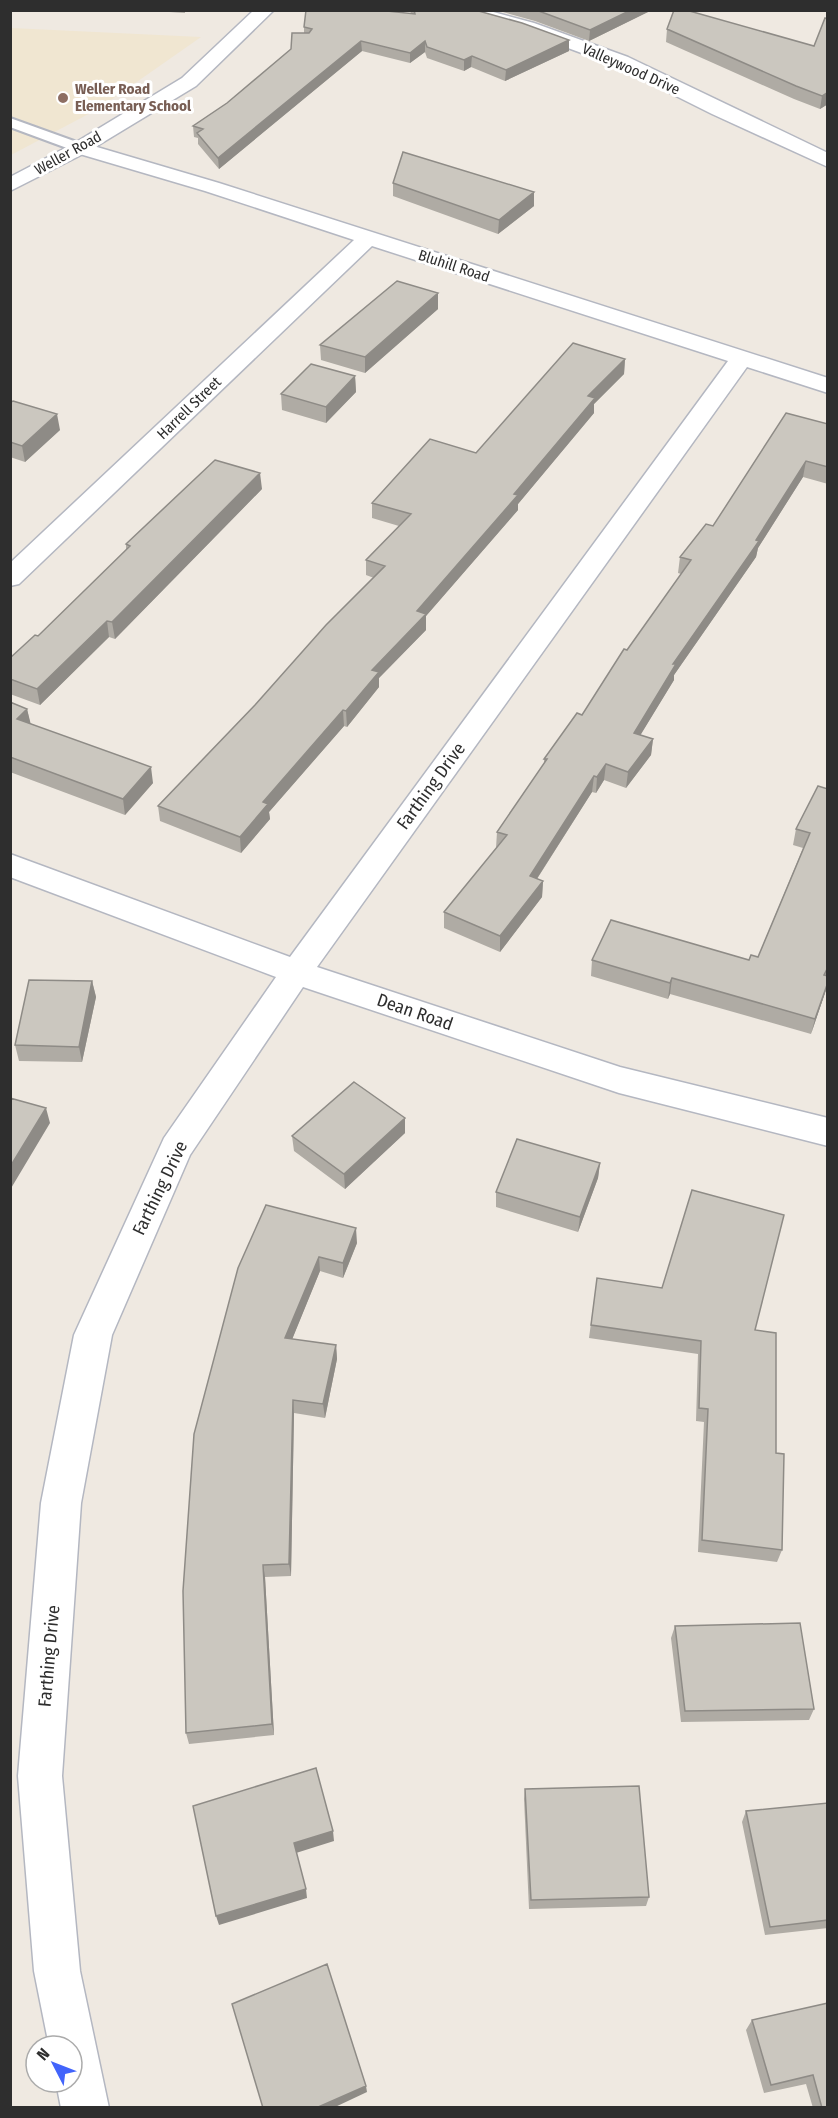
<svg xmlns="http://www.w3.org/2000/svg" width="838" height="2118" viewBox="0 0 838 2118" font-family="'Fira Sans Condensed',sans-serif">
<rect width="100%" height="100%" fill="#efe9e1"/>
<!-- education -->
<path fill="#f0e6d1" d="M11 28 201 37 98 109 11 155Z"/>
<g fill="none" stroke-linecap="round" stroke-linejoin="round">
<defs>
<path id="service" d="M10 118 85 145 87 148 85 151H75L10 127Z"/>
<path id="minor" d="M454 10H486L534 23 628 57 828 153V167L712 114 614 65 522 31 457 14Z
M80 142 219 183 828 378V393L747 367 317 967 620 1067 828 1118V1146L619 1093 303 987 190 1155 112 1335 81 1503 62 1776 80 1971 109 2108H61L56 2082H72V2046H49L34 1971 18 1776 41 1503 74 1335 164 1138 276 977 10 877V854L290 957 728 361 372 246 19 584 10 586V563L354 240 205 191 73 152 70 148 73 144Z"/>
<path id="tertiary" d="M254 10H274L196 86 87 152 10 191V177L73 144 182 78Z"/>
</defs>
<!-- service casing -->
<use href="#service" stroke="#b4b7c1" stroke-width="4"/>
<!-- minor casing -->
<use href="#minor" stroke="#b4b7c1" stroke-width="3"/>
<!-- tertiary casing -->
<use href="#tertiary" stroke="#b4b7c1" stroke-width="3"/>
<!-- service -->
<use href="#service" fill="#fff" fill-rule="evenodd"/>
<!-- minor -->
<use href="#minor" fill="#fff" fill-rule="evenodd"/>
<!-- tertiary -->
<use href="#tertiary" fill="#fff" fill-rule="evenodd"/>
</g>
<!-- wall -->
<path fill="#afaba4" d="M138 10H185V13Z
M410 10H475L569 40V51L505 81 471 67 464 71 427 58 425 52 410 63 362 51 219 169 198 144V138L194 137 193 126 227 103 291 49 304 33V27L411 14Z
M496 10H648V12L589 41 535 21Z
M828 19V104L820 109 794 99 666 42 667 29 814 46Z
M393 183 534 192V206L498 234 393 196Z
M438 293V309L365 373 321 360 320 345Z
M625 359 624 374 594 404V413L518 504V510L426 616V630L379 678V687L347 727 344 726 269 812 270 819 241 853 160 821 158 806 255 705 374 578 366 575V560L399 526 372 518V503L476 453Z
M355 376 356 392 326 423 282 410 281 394Z
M10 403 60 430 25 462 10 457Z
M828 424V484L803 477 758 548 756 557 674 675V680L640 735 653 739 651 755 626 788 604 780 596 793 592 792 537 879 543 881 542 897 500 952 444 928V912L496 848 497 832 544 764V759L582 715 681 574 678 573 680 557Z
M262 489 115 639 109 637 40 705 10 694V658L38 636 126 550V544Z
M10 702 27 709 30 723 153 783 125 815 10 772Z
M828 789V973L826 976 828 984 811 1034 670 994 668 999 591 976 592 960H749L758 957 803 848 793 845 796 829Z
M92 981 96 997 82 1062 19 1061 15 1045Z
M405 1133 345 1189 294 1151 292 1136Z
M600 1163 598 1178 578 1232 496 1207V1192Z
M357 1243 343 1278 320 1271 292 1339 336 1345 337 1359 325 1418 294 1413 291 1576 265 1577 274 1735 189 1744 186 1733 238 1268Z
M597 1278 755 1330 776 1453 782 1550 777 1562 698 1552 704 1422 696 1421 698 1354 589 1338Z
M675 1626 814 1709 809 1720 681 1722 671 1638Z
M525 1789 649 1897 646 1906 529 1909 524 1799Z
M828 1803V1928L765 1935 742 1822 746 1811Z
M828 2003V2108H813L806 2084 764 2093 746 2030 752 2020Z"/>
<!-- shaded-wall -->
<path fill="#8e8b86" d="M631 10H648V12L589 41 590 30Z
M569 40V51L505 81 506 70Z
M361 41 362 51 219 169 218 158Z
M425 41V52L410 63V53Z
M472 56 471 67 464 71V60Z
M828 92V104L820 109 822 96Z
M534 192V206L498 234 499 220Z
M438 293V309L365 373V357Z
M625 359 624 374 594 404V413L518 504V510L426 616V630L379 678V687L347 727 346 711 372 670 417 611 514 494 588 396Z
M355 376 356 392 326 423V407Z
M57 414 60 430 25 462 22 446Z
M806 461 803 477 758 548 756 557 674 675V680L632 749 634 733 673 664 756 540Z
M260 473 262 489 115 639 112 622Z
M107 621 109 637 40 705 37 689Z
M27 709 31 725 17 719Z
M343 710 344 726 269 812 270 819 241 853 240 837 263 802Z
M653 739 651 755 626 788 628 772Z
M606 764 604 780 596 793 597 777Z
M151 767 153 783 125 815 123 799Z
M594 776 592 792 529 891 530 876Z
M543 881 542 897 500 952V936Z
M672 978 670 994 668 999 670 983Z
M92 981 96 997 82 1062 79 1047Z
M828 982 825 993 811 1034 815 1019Z
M46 1108 50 1123 10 1190V1167Z
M405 1118V1133L345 1189 344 1174Z
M600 1163 598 1178 578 1232 580 1217Z
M356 1228 357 1243 343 1278V1263Z
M319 1257 320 1271 287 1352 285 1338Z
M336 1345 337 1359 325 1418 323 1404Z
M293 1400 294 1413 291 1576 289 1564Z
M263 1565 265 1577 274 1735 272 1724Z
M333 1831 334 1841 296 1853 294 1843Z
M306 1889 307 1898 219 1925 216 1916Z
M366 2086 367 2092 333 2108H316Z"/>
<!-- building -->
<path fill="#cbc7bf" stroke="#8e8b86" stroke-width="1.5" d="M306 10H377L415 14 414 10H475L522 23 569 40 506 70 472 56 464 60 427 47 425 41 410 53 361 41 218 158 197 133 203 129 193 126 227 103 291 49 292 33H309L312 29 304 27Z
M536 10H631L590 30Z
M674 10H686L814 46 825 18 828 19V92L822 96 796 86 667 29Z
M403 152 534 192 499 220 393 183Z
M397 281 438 293 365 357 320 345Z
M573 343 625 359 588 396 595 398 514 494 518 495 417 611 426 614 372 670 379 672 346 711 343 710 263 802 268 804 240 837 158 806 255 705 326 625 385 566 366 560 411 514 372 503 430 439 476 453Z
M311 364 355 376 326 407 281 394Z
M13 401 57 414 22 446 10 442V403Z
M786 413 828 424V467L806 461 756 540 759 541 673 664H676L634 733 653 739 628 772 606 764 597 777 594 776 530 876 543 881 500 936 444 912 507 835 497 832 547 759H544L577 713 582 715 624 649 627 650 691 560 680 557 706 524 713 526Z
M215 460 260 473 112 622 107 621 37 689 10 679V658L35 635 38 636 130 546 126 544Z
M10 702 27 709 17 719 151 767 123 799 10 757Z
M818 786 828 789V967L824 975 828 976V982L815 1019 672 978 670 983 592 960 611 920 749 960 751 955 758 957 810 833 796 829Z
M29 980 92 981 79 1047 15 1045Z
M354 1082 405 1118 344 1174 292 1136Z
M10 1098 46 1108 10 1167Z
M517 1139 600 1163 580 1217 496 1192Z
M692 1190 784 1215 755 1330 776 1333V1453L784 1454 782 1550 702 1540 708 1409 699 1408 701 1341 591 1325 597 1278 662 1288Z
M266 1205 356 1228 343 1263 319 1257 285 1338 336 1345 323 1404 293 1400 289 1564 263 1565 272 1724 186 1733 183 1591 194 1434 238 1268Z
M800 1623 814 1709 685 1711 675 1626Z
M316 1768 333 1831 294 1843 306 1889 216 1916 193 1806Z
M639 1786 649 1897 531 1900 525 1789Z
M828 1803V1920L770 1927 746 1811Z
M327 1964 366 2086 316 2108H263L232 2004Z
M828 2003V2108H822L813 2075 771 2085 752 2020Z"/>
<!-- markers -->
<circle fill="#8d6e63" stroke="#fff" stroke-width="2" cx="63" cy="98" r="6"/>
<g text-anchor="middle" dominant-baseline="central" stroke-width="6" stroke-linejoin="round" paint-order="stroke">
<!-- far-street labels -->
<g font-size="15" fill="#2e2e2e" stroke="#fff">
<text transform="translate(631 69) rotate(24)">Valleywood Drive</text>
<text transform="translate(68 153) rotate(-29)">Weller Road</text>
<text transform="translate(454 266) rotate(18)">Bluhill Road</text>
<text transform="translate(189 408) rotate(-44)">Harrell Street</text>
</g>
<!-- far-education labels -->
<g font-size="15" font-weight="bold" fill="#785e54" stroke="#fff" text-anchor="start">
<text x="75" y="89">Weller Road<tspan x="75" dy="17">Elementary School</tspan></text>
</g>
<!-- street labels -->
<g font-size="18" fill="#2e2e2e" stroke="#fff">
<text transform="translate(431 786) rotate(-54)">Farthing Drive</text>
<text transform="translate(415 1012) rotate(19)">Dean Road</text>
<text transform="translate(160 1188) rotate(-64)">Farthing Drive</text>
<text transform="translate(49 1656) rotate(-85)">Farthing Drive</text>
</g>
</g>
<!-- border -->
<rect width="838" height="2118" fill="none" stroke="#2e2e2e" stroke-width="24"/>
<!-- north arrow -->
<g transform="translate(54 2064) rotate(312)"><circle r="28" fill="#ffffff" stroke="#ababab" stroke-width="1.5"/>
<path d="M0-4.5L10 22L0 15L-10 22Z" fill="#4264fb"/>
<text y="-9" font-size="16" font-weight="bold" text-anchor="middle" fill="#2e2e2e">N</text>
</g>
</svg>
